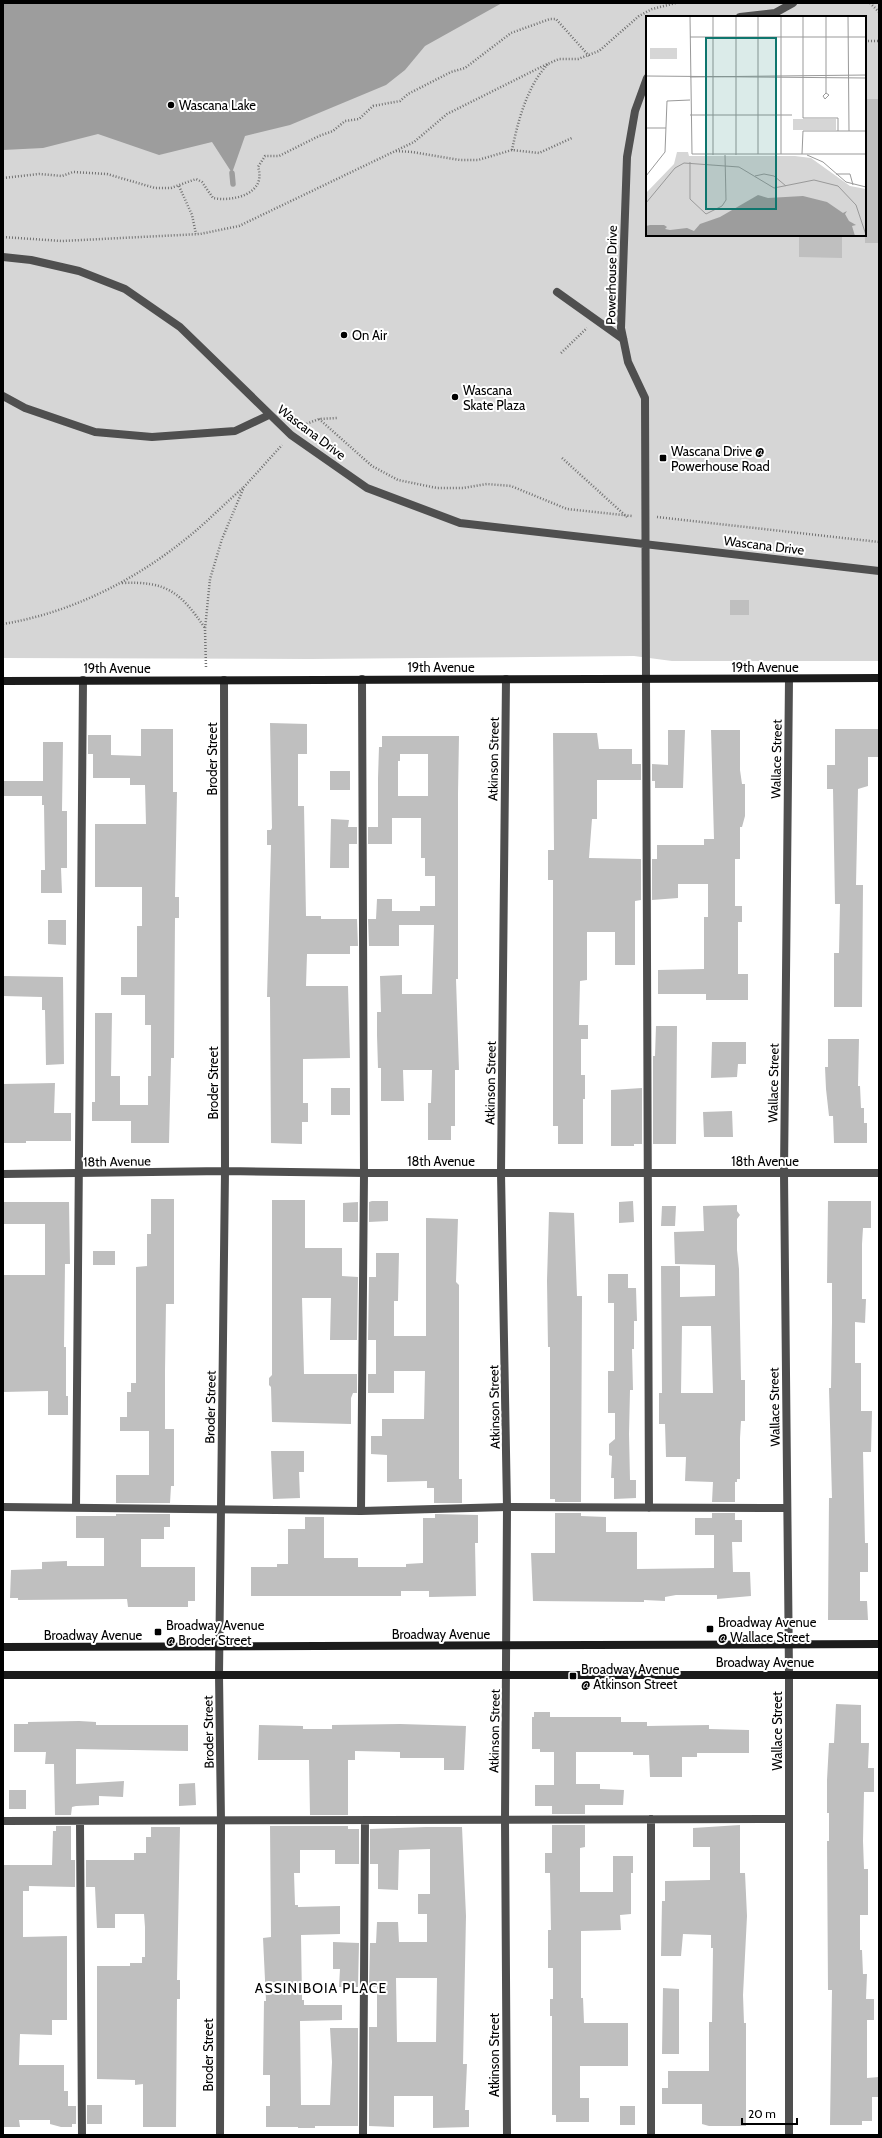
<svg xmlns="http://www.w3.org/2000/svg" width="882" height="2138" viewBox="0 0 882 2138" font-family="Cabin,sans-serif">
<rect width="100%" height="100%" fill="#fff"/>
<!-- green -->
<path fill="#d6d6d6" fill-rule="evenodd" d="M3 3H879V661H672L634 656 310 659 3 658ZM647 17H865V235H647Z"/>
<!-- water -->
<path fill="#9d9d9d" d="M3 3H502L425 46 405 70 386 85 290 125 245 136 232 173 212 142 159 155 98 134 43 148 3 150Z"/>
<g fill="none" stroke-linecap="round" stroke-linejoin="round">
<!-- stream -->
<path stroke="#9d9d9d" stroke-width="5.5" d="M232 173 233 184"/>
</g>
<!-- building -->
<path fill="#bfbfbf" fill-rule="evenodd" d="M865 99H879V243H865Z
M799 235H842V258L799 257Z
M730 600H749V615H730Z
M270 723 307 724V754H298V806H304L306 916H321V919H357L358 946H350V954H307L306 986H348L350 1058 303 1059V1103H308V1122H302V1144L271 1143 270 997H267L271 847V845H267V830H271L272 828Z
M141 729H173V792H177L175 897H179V918H175L174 1058H171L169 1143H131V1121H92V1102H95V1013H112L111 1076H120V1105H148V1076H151V1025H145V995H121V977H137V926H142V887H95V824H146L145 785H130V778H93V754H88V735H111V755L141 756Z
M835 729H879V757H868V786L858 789 856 885H863L862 1007H834V953H839L840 904H835L833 789H827V765H835Z
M668 730H685L683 788H655V781H652V764L668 765Z
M711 730H740V770L742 784H745V816L742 827H740V859H735V906H742V922H738V974H748V1000H706V994H658V970L704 969V917H708V884H678V898L652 900V859H657V845H704V839H714Z
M553 733H597L599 749H632V764H641V780H597V819H592L589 858 641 859V900L635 901V965H615V932H587V980L580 981 579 1025H588V1039H581V1075H585V1099H583V1144H558V1126H553V880H548V850H554Z
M382 736H459L458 794V979H456L459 1070H455V1126H451V1140H428V1103H431L432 1070H403L404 1101H381V1068H378L377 1035V1012H381L380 976 402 975V994H432L434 925H399V946H369L368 919H376L377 899H392V911H420V906H435V876H425V858H421V818H392V844H368V827H378V778L379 747H382ZM400 754H428V796H398V761H400Z
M43 742H63L62 811H67V868H61L62 893H41V870H45L44 805H42V796H3V781H43Z
M330 771H350V790H330Z
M331 819 349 820 348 827H357V844H349V868H330Z
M48 920H66V945L48 944Z
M3 976 63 977 64 1064 46 1065 45 1010H42V997L3 996Z
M656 1026H677L676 1144H653V1056H655Z
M828 1039H859L858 1086H860L861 1108H864V1123H867V1143H834L833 1116H829L826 1089 825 1067H828Z
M712 1042H746V1064H738L737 1077 711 1078Z
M55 1083 54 1113H71V1141H26V1143H3V1084Z
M331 1088H350V1115H331Z
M642 1088V1144H634V1146H611V1090Z
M732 1111 733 1137H704L703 1112Z
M151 1199H174V1304H166L165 1371V1429H174V1486H171L170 1503H116V1475H149V1431H120V1417H127V1392H131V1383H136V1267L147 1266V1234H151Z
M272 1200H305V1248H342V1276L358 1277 357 1340H330L331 1298H302L304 1374H357V1393H353L351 1398V1424L272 1422 271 1387 269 1385V1378L272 1375Z
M372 1201H388V1221L369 1222V1202Z
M633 1201 634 1222 619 1223V1202Z
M828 1201H871V1228H863L862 1244V1299H866L865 1323 855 1322V1363H861V1411H872L871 1452H863L865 1543H868V1572H860V1601H867L868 1620H828L829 1498H832L829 1388H831L832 1322V1283H827Z
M3 1202H69L70 1264H65L64 1347H66V1396H68V1415H48V1391L3 1392V1275H45V1224H3Z
M358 1202V1222H343V1203Z
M737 1205V1211L740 1215 737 1219V1250L739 1269 741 1380H745V1421H741L740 1438V1479H737V1482H735V1502H712L713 1482 685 1481 686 1457H666L665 1424H659V1393H662L661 1266H680V1297L715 1296V1265L675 1264 674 1232 704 1231 703 1206ZM682 1326H711L713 1393H681Z
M662 1206H676L675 1226H661Z
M549 1212 574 1213 577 1296H582L581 1502H555V1499H550V1347H548L547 1281Z
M426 1218 458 1219 456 1282 459 1285V1479H462V1503H434V1488H427V1481L387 1482V1455L371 1454V1436H382V1419H424L425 1371H394V1393H368V1374H376V1340H368L369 1277H376V1253H399L398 1301H394V1336H426Z
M93 1251H115V1265H93Z
M608 1274H628V1288H636L637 1321H634V1349H632L633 1390H630L629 1434 630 1480H636V1498L614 1499V1478H611L612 1456 609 1455V1444L615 1439V1413H608V1371H614V1303H608Z
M271 1451H304V1472H299L300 1498 273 1499Z
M555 1513H581V1516L606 1517V1532H637V1569L714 1568V1535H695V1518H712V1513H735V1520H742V1542H732L733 1572H750L751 1596 717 1599V1595H676L665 1597V1601L644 1600V1602L533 1601 531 1553H555Z
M116 1514H170V1527H164V1539H141V1567H195V1601H188V1607H128L127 1599 18 1600V1598H10L11 1570 42 1569V1562L67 1561V1566H104V1538H76V1516H116Z
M435 1514 478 1515V1543H475L476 1596 429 1597V1591H401V1596H251V1567H277V1564H288V1529H305V1517H324V1558H358V1567H406V1564L423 1563V1518H435Z
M836 1704 861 1705V1743H869L868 1768H874V1792H864L863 1841 864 1869H868V1915H860V1950H862L863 1974H867L866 1999H874V2020H867V2078L879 2077V2097H872V2121H862V2125H830L832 1990H828L827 1841H829V1813H827V1780L829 1743H834Z
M534 1712H550V1717H621V1722H647V1726L709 1725V1729L749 1730V1753H697V1757H682V1777H650L649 1755H633V1752H576V1784H600V1789L624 1790 623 1805H585V1814H552V1806H535V1785H554V1752H540V1749H532V1717H534Z
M79 1721 96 1722V1725H188V1751L76 1749V1784L124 1781 123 1797 99 1796V1805L76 1806 72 1807 71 1815H55L54 1764H45L46 1752H14V1724H28V1722Z
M400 1724 466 1726 464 1770H444V1758H400V1752L355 1751V1760H348V1815H310L309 1760H258L259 1725 303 1726V1729H332V1725Z
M195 1783 196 1805 179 1806V1784Z
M9 1790H26V1809H9Z
M552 1825H585V1847L580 1848V1892H613V1856H633V1873H631V1914L620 1915 621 1930 581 1931V1998H583L584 2023H628V2066H580V2098H589V2122H556V2115H552V2016H550V1999H553V1968H548V1930H551L550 1873H545V1853H552Z
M740 1825V1873H745L747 1916 743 1995 744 2023H746V2126H709L702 2124V2104H662V2088H668V2071H709V2022H712L713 1948H711V1935L683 1934 681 1956H661L662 1901H665V1881L710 1880V1847H693V1828Z
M56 1826H71V1860H75V1887L29 1886V1891H23V1937L67 1936V2020H52V2035L20 2034 19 2065H64V2091H68V2106H76V2124H72V2127H61L50 2124V2120H19L20 2127H3V1865H52L53 1831H56Z
M270 1826H348V1829H359V1864H335V1850H300V1873H294L295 1905H298V1907L340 1906V1934L301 1935 302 2000H304V2005H342V2020L300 2021 301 2105H330L332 2062 330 2028H358V2126H315V2128H298V2127H266V2106H270V2075H263L264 2001H266L263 1938 271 1937Z
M151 1827H180L177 1980H180V1999H177L176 2127H143V2084L135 2085V2080L97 2079V1966H130V1963H142V1957H145V1927L144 1914H115V1928H97L95 1887H86V1860H134V1853H146V1837H151Z
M426 1827H462L466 1916 463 2064H467L465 2110H469V2127L433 2128V2096H394V2127L369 2126V2027H377V1987H369L370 1943H376L377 1922H398L399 1942H427V1914H418V1894H430V1849L399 1850 398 1890 378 1889V1864H370V1829ZM396 1978H437L436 2042H397Z
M333 1942 359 1943 358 1987H339L340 1969H333Z
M663 1988 679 1989V2054H662Z
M87 2105H102V2124H87Z
M620 2106H635V2125H620Z"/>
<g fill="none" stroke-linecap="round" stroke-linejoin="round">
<!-- path -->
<path stroke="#717171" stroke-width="2.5" stroke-dasharray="1 2" stroke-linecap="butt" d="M870 3 879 12
M865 41H879
M512 150C518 121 527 86 548 64
M396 151 412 152 460 160H478L512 150 539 153 572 138
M3 178 39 174 62 176 73 172 107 174 155 188H171L196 179 202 182 213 198C233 202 267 194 258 167L265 156H279L319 136 333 131 345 121 359 119 373 106 400 101 408 94 451 72 465 68 511 33 550 19H556L589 56
M179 186 192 215 196 234
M3 237 62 241 200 234 239 226 414 142 447 114 543 66 559 59H578L599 51 639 16 652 9 676 3
M561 353 587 328
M319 419 372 466 398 480 437 488H463L487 484 511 486 567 509 632 516
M301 426 319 419 337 418
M562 458 627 517
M657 517 879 542
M122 583C167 581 180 592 205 628
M3 624C69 613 130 583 182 542 204 525 223 505 244 487
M206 667 205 629 210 579 222 539 244 487 282 445"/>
<!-- lane -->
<path stroke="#4f4f4f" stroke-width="8" d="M557 292 623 339
M646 679 649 1508
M3 1507 361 1511 507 1507 787 1508
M76 1508 83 680
M361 1511 364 1173 362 679
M3 1821 789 1819
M80 1821 82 2135
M363 2135 365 1820
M651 2135V1819"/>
<!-- street -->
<path stroke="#4f4f4f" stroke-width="8" d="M740 17 775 13 793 3
M3 257 31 260 79 271 125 289 180 327 291 435 367 488 460 523 879 571
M3 396 25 408 95 432 152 437 235 431 269 415
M506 679 501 1173 507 1507 505 1820 507 2135
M646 679 645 398 628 362 621 328 627 157 635 111 647 78
M3 1174 225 1171 364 1173H879
M220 2135 221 1821 219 1675 225 1171 224 680
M789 2135V1674L784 1173 789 679"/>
<!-- secondary -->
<path stroke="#1c1c1c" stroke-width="8" d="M3 681 879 678
M3 1647 879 1644
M3 1675H879"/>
</g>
<!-- markers -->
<g fill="#000" stroke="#fff" stroke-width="1.5">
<circle cx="171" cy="105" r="4"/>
<circle cx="344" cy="335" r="4"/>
<circle cx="455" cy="397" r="4"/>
<rect x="659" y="454" width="8" height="8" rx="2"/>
<rect x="706" y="1625" width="8" height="8" rx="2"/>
<rect x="154" y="1628" width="8" height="8" rx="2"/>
<rect x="569" y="1672" width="8" height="8" rx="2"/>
</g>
<g text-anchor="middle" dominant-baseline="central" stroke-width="4" stroke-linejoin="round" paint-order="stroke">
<!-- poi labels -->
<g font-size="13" fill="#000" stroke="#fff" text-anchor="start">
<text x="179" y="105">Wascana Lake</text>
<text x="352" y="335">On Air</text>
<text x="463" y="390">Wascana<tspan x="463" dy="15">Skate Plaza</tspan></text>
<text x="671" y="451">Wascana Drive @<tspan x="671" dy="15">Powerhouse Road</tspan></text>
<text x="718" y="1622">Broadway Avenue<tspan x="718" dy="15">@ Wallace Street</tspan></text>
<text x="166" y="1625">Broadway Avenue<tspan x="166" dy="15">@ Broder Street</tspan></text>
<text x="581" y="1669">Broadway Avenue<tspan x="581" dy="15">@ Atkinson Street</tspan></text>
</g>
<!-- street labels -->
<g font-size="13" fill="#000" stroke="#fff">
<text transform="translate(611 275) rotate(-89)">Powerhouse Drive</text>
<text transform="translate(312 432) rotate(37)">Wascana Drive</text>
<text transform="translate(764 545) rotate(7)">Wascana Drive</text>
<text x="441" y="667">19th Avenue</text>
<text x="765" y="667">19th Avenue</text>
<text x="117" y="668">19th Avenue</text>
<text transform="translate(212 759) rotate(-90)">Broder Street</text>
<text transform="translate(493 759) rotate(-89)">Atkinson Street</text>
<text transform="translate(776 759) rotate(-89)">Wallace Street</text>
<text transform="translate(213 1083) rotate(-90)">Broder Street</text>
<text transform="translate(490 1083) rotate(-89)">Atkinson Street</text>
<text transform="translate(773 1083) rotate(-89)">Wallace Street</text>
<text transform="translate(117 1161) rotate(-1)">18th Avenue</text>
<text x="441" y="1161">18th Avenue</text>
<text x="765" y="1161">18th Avenue</text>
<text transform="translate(210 1407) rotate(-89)">Broder Street</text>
<text transform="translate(494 1407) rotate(-91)">Atkinson Street</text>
<text transform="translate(774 1407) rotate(-91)">Wallace Street</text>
<text x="441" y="1634">Broadway Avenue</text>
<text x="93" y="1635">Broadway Avenue</text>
<text x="765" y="1662">Broadway Avenue</text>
<text transform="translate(494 1731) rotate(-89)">Atkinson Street</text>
<text transform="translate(777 1731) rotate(-90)">Wallace Street</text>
<text transform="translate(208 1732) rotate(-91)">Broder Street</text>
<text transform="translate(208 2055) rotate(-90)">Broder Street</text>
<text transform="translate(494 2055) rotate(-90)">Atkinson Street</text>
</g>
<!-- neighbourhood labels -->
<g font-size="14" letter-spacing="1" fill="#000" stroke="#fff">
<text x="321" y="1988">ASSINIBOIA PLACE</text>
</g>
</g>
<!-- overview -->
<g transform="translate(646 16)">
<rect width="220" height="220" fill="#fff"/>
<path d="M4 32H31V43H4ZM147 103H190V114H147ZM31 136H42L43 140H149L165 142 204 170 220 173V220H0V177L28 148Z" fill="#d6d6d6"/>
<path d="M112 179 122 182 157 180 181 186 197 197 201 195 199 198 203 205 210 209 206 210 209 220H0V210L4 209H18L21 211 19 213 24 214 41 212 48 215 54 208 74 201Z" fill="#9d9d9d"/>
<path fill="none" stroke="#999" stroke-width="1" d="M44 0 46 138H220M135 0V138M157 0V102H192V115M180 0V77L183 79 179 83 177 80 180 77M202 0 203 115M44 21H220M0 60 220 62M44 61 220 59M44 99H146M0 112H20M112 138V0M156 138 157 115H220M67 139V0M90 139V0M161 139 177 146 200 166 220 171M44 146V183L60 198 76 190 80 184 79 139M190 158H204L207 169M0 160 19 136 21 85 44 84M109 160 118 158 128 160 140 170M0 187 29 152 38 147 93 151 128 172 168 164 192 170 210 189 220 219"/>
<path fill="#0f766e" fill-opacity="0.15" stroke="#0f766e" stroke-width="2" d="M60 22H130V193H60Z"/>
<rect width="220" height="220" fill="none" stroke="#000" stroke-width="2"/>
</g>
<!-- border -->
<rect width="882" height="2138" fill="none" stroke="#000000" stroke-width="8"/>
<!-- scale -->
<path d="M742 2118v6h55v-6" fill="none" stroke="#000000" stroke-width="2"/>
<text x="748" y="2118" font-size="12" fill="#000000" stroke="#ffffff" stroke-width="3" paint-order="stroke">20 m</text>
</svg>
